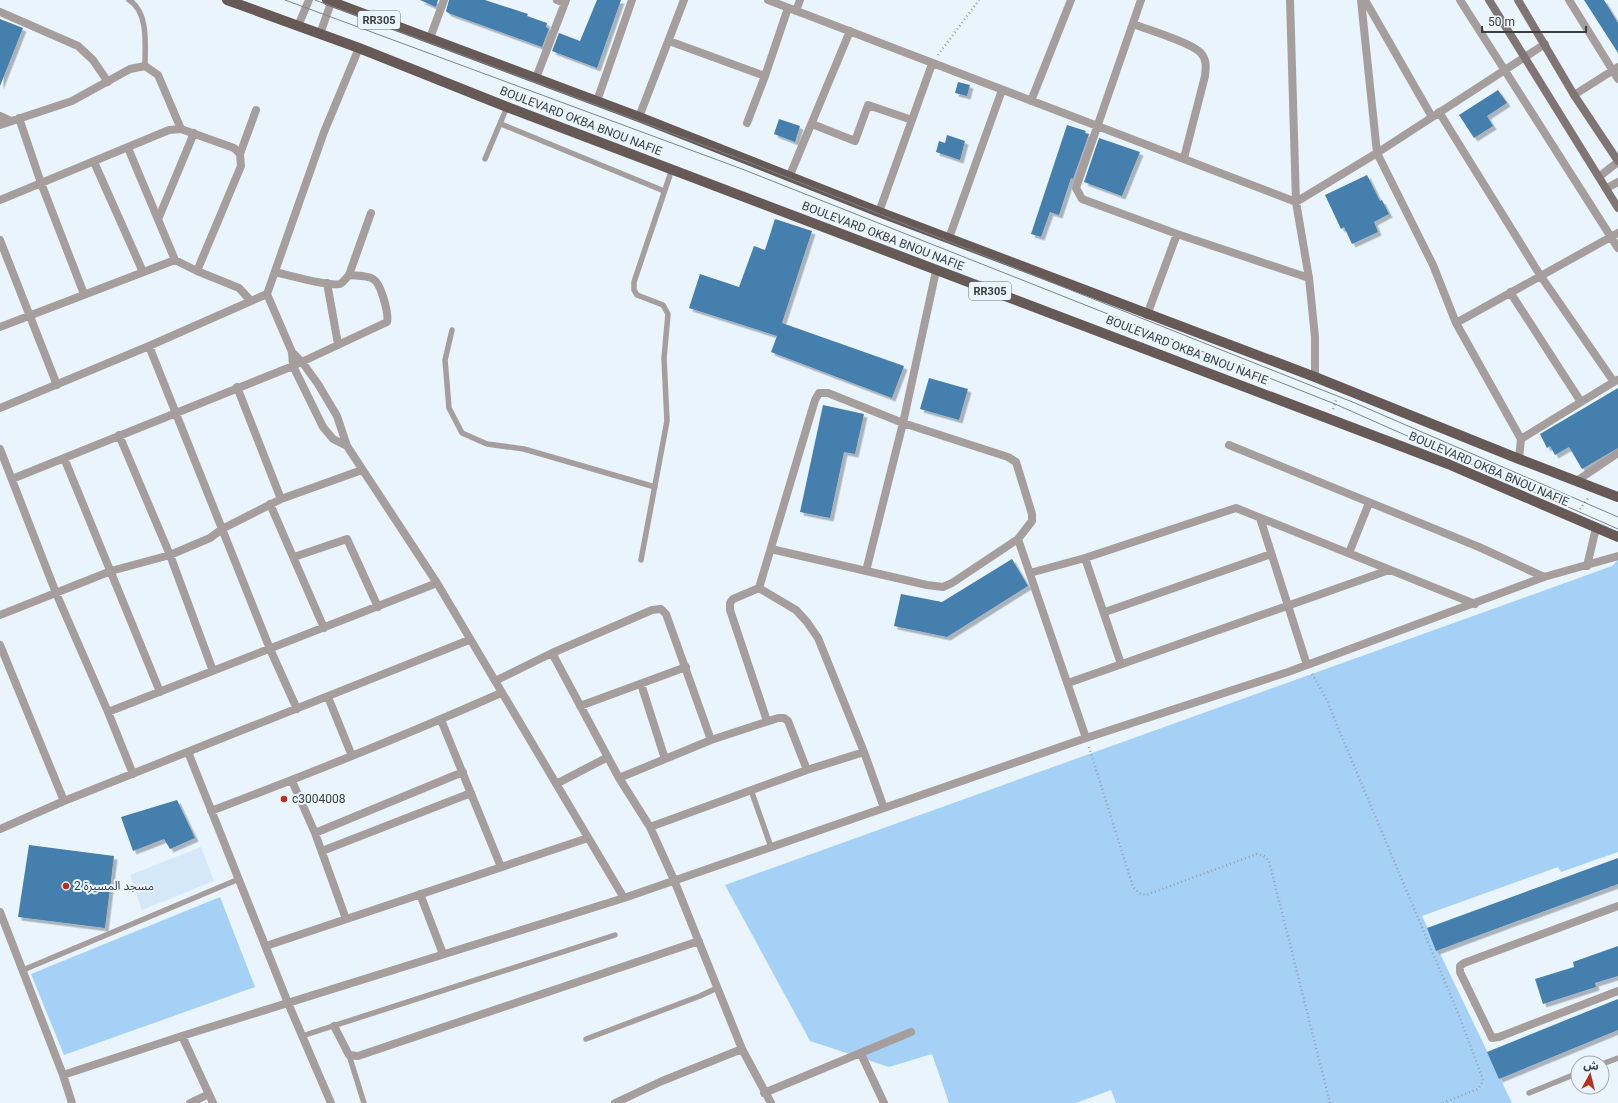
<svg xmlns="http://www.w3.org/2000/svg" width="1618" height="1103" viewBox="0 0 1618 1103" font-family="Roboto,'Noto Sans Arabic',sans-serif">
<defs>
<filter id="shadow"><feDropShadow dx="3.5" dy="3.5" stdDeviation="0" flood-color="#0004"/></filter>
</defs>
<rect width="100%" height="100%" fill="#e9f4fd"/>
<!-- built -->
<path fill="#d5e8fa" d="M201 847 214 881 142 910 130 875Z"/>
<!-- green -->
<path fill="#a6d1f6" d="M1618 560V852L1561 872 1558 867 1422 916 1512 1103H1116L1111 1090 1076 1103H949L932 1054 889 1067 810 1041 725 885 1612 566Z
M220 897 255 987 64 1055 31 974Z"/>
<!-- building -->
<path fill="#457fae" filter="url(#shadow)" d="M420 0H438L436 7Z
M449 0H485L528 14 527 16 547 23 546 27 549 29 542 47 448 13 446 11Z
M597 0H621L597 68 552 51 559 33 580 41Z
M1584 0H1604L1618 23V53Z
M0 19 23 28 0 86Z
M958 82 970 85 967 96 955 93Z
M1498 90 1507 103 1487 116 1493 126 1474 138 1459 115Z
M779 119 800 126 795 142 774 134Z
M1067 125 1086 131 1085 133 1089 134 1073 179 1071 178 1059 215 1050 212 1041 237 1031 234Z
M947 135 965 141 960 160 936 152 939 141 945 143Z
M1099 138 1140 152 1122 196 1084 182Z
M1367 175 1380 201 1382 200 1389 214 1374 222 1378 232 1352 244 1344 227 1341 229 1325 195Z
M775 219 812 231 782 323 904 366 892 398 771 352 777 336 689 308 700 274 739 287 754 246 765 250Z
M929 378 968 389 959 420 920 409Z
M1618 388V448L1582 469 1569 447 1555 455 1550 446 1547 448 1540 434Z
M823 405 864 414 855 454 844 452 830 518 800 512Z
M1012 559 1028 586 947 637 894 626 901 594 942 602Z
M177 800 195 838 170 849 164 839 133 851 121 817Z
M29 845 114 856 105 928 18 917Z
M1618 858V884L1436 951 1427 928Z
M1618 946V976L1595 983 1596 987 1543 1004 1535 979 1574 967 1573 962Z
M1618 999V1030L1499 1079 1487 1052Z"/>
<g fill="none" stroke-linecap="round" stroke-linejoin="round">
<!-- path -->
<path stroke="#98a1a7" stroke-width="2.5" stroke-dasharray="1 3" stroke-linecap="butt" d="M938 55 979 0
M1239 372 1244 363
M1333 409 1337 398
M1580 509 1589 497
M1312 674 1326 698 1339 730 1458 1013 1482 1077 1483 1081 1478 1089 1443 1103
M1089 747 1133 887 1139 893 1146 895 1257 854 1264 856 1269 861 1330 1103"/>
<!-- service -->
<path stroke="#a69e9c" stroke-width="5.5" d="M129 0C149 12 145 46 145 66
M501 124 664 191
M485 159 507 107
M452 330 445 360 449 408 462 433 487 444 524 449 655 487
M641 560 667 421 664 358 668 314 663 305 637 295 634 290V282L672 169
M751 790 771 847
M23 970 239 879
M302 1036 615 935
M586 1039 700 996 717 988
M349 1055 364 1103
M1602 1064 1618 1058
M1529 1093 1578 1073"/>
<!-- minor -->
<path stroke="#a69e9c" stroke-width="8" d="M557 0 565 3
M768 0 1296 202 1377 153 1545 44
M1141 0 1076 188 1082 199 1177 234 1309 278
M1290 0 1296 202 1309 278 1315 337V377
M1361 0 1377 153 1433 265 1456 323 1521 439
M1365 0 1432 117
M1460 0 1618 248
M1569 0 1618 79
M796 11 800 0
M0 12 78 46 93 60 108 82
M1133 24C1149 30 1189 42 1200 52 1207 59 1206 67 1205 76L1184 158
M298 26 309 0
M320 34 332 0
M430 38 444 0
M669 41 765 76 788 8
M536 78 566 0
M1574 95 1618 67
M597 101 632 0
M1031 101 1071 0
M1439 112 1540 275 1614 382
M0 116 11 121
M639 117 684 0
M19 118 41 183 84 294
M747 123 765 76
M812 124 855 141 868 105 912 120
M0 125 72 101 130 69 145 66 158 75 181 129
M128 148 175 260 197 271 239 288 251 301
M240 154 256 110
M94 162 143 272
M790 175 850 31
M1600 176 1618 162
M1607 188 1618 182
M0 200 169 130 181 129 234 148 240 154 241 166 197 271
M879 212 932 64
M159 217 194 133
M949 238 1002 90
M0 240 57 385
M275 272C288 275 329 287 340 284 344 282 346 278 349 275L371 213
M327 283 338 344
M1510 292 1581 402
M1147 315 1177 234
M1456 323 1618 233
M0 327 175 260
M149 346 270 649 297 709
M292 352 302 362 318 384 337 416 347 446 437 583 624 898
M237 387 281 499
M0 408 149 346 267 294
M119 435 170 555 213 671
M1229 445 1479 547 1544 577
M347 446 333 439 323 427 293 366 292 352 267 294 324 132 359 48
M0 449 56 593 108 712 133 774
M64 458 160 692
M1519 459 1521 439 1617 380
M12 479 293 366 387 322C389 314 381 283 373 279 367 275 356 276 349 275
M1578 480 1618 453
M270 504 324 628
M1260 518 1307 665
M1018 539 1086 738
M1349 553 1369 503
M294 557 347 539 378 607
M1085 558 1121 664
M1587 566 1596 528
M866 571 903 423 936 271
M1030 573 1085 558 1236 508 1475 604
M759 588 815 400 819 393H828L903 423 1008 457 1016 462 1032 514V521L1018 539 952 583 943 587 927 585 771 549
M759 588 796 610 807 622 818 638 864 752 884 808
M759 588 733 599 730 603V610L767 721
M1105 612 1271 554
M0 615 111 571 170 555 210 538 222 529 281 499 362 470
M0 645 64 801
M552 653 619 778 650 827 674 880 742 1049 771 1103
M495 681 552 653 652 610 661 609 666 614 711 740
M1068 683 1389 570
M641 684 665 759
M328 697 352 756
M580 706 686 667
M108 712 437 583
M441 720 501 867
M188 752 288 1003 331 1103
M619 778 711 740 778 718H784L788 721 807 770
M292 781 315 833 346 919
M556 784 608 757
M211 811C309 774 406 735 501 693
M650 827 807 770 864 752
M0 829 64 801 469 640
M315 833 463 772
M322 851 471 793
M420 894 443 954
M1618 906 1464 963 1460 966V972L1492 1038 1499 1037 1618 991
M0 912 63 1075 72 1103
M266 946 588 838
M334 1026 349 1055 358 1056 699 941
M182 1036 213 1103
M861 1054 884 1103
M63 1075 182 1036 624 898 1086 738 1288 672 1544 577 1618 556
M764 1093 911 1032
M190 1103 209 1094
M615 1103 662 1081 742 1049"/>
<!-- secondary -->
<path stroke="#817573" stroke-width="8" d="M1489 0 1618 208
M1518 0 1574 95 1618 161"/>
<!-- primary -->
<path stroke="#665956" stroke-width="10" d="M227 0 359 48 507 107 1448 464 1618 537
M327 0 639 117 879 212 1315 377 1519 459 1618 497"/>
<!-- tram -->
<path stroke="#7c848a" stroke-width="1" d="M285 0 742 169 1335 404 1618 529
M315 0 751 163 1355 403 1618 517"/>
</g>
<!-- markers -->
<g fill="#bb2e1a" stroke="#e9f4fd" stroke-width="1.5">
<circle cx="284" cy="799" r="4"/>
<circle cx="66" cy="886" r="4"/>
</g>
<g text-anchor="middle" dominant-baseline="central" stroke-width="4" stroke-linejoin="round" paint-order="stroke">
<!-- shield labels -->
<g fill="#e9f4fd" stroke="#6d757a" stroke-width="1">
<rect x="358" y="11" width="42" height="18" rx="3"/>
<rect x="969" y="282" width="42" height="18" rx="3"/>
</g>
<g font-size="11" font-weight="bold" fill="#383e42">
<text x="379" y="20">RR305</text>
<text x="990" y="291">RR305</text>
</g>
<!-- street labels -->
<g font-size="12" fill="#383e42" stroke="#e9f4fd">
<text transform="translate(581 121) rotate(21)">BOULEVARD OKBA BNOU NAFIE</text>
<text transform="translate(883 236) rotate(21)">BOULEVARD OKBA BNOU NAFIE</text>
<text transform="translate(1187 350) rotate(21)">BOULEVARD OKBA BNOU NAFIE</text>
<text transform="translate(1489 469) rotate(23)">BOULEVARD OKBA BNOU NAFIE</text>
</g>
<!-- poi labels -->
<g font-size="12" fill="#383e42" stroke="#e9f4fd" text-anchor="start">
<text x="292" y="799">c3004008</text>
<text x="74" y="886">مسجد المسيرة 2</text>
</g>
</g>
<!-- north arrow -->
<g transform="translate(1590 1075) rotate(7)"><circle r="19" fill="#e9f4fd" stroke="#a2abb2"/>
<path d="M0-3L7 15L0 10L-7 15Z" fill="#bb2e1a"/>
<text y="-6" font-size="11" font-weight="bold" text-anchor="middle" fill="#383e42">ش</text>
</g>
<!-- scale -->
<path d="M1482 26v6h104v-6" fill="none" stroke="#383e42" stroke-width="2"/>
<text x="1488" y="26" font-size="12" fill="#383e42" stroke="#e9f4fd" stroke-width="3" paint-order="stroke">50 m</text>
</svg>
